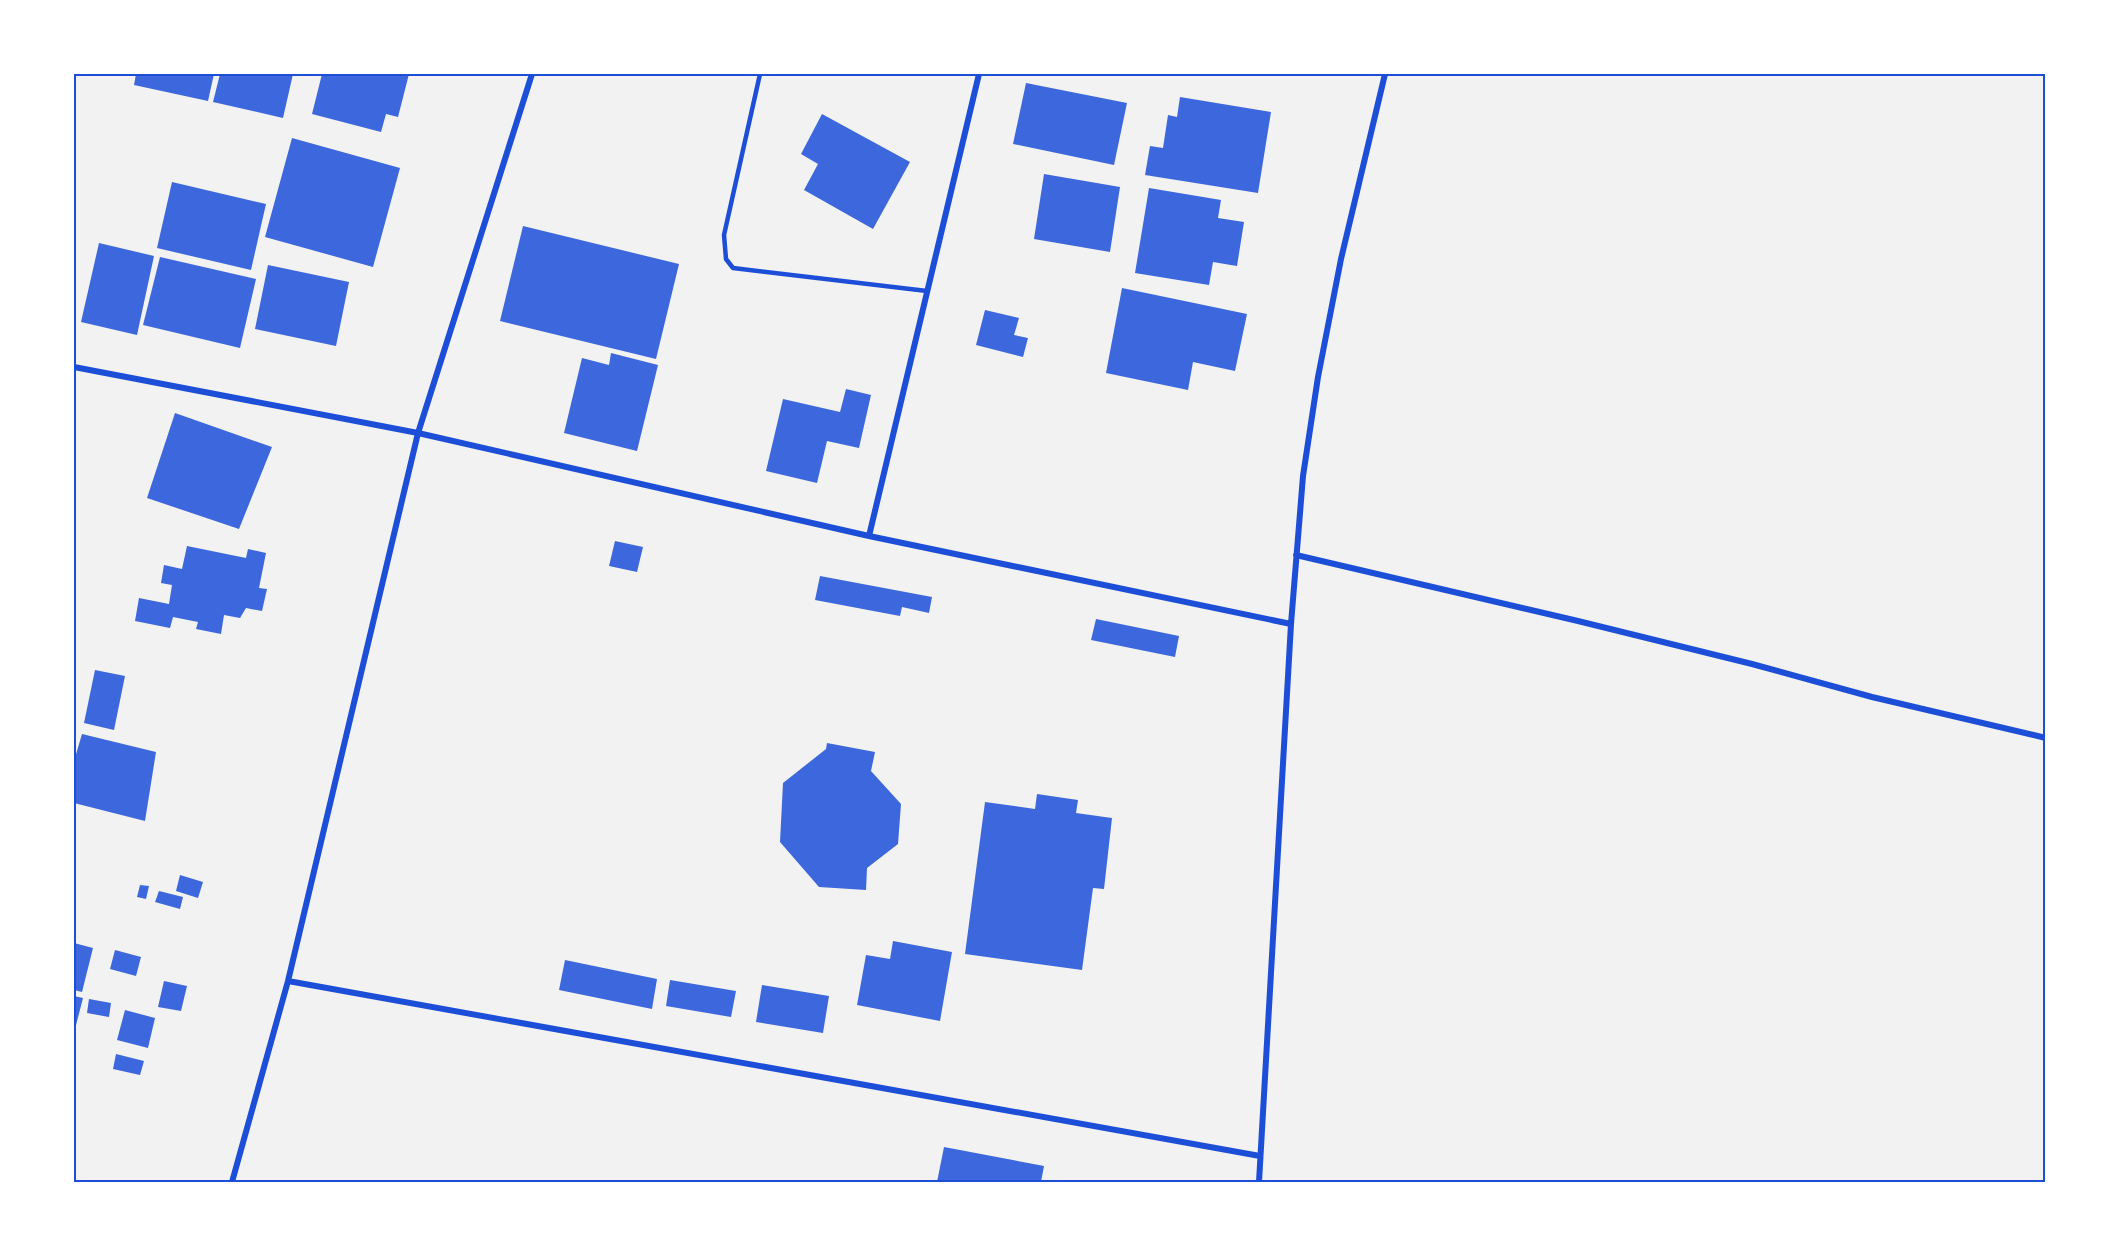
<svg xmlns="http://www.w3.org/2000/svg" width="2119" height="1256" viewBox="0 0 2119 1256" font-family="'IBM Plex Sans',sans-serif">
<rect width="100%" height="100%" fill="#f2f2f2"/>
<!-- building -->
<path fill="#3d67dc" d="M136 74H214L208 101 134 85Z
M220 74H293L283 118 213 102Z
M322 74H409L398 117 386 114 381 132 312 114Z
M1026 83 1127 103 1114 165 1013 144Z
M1180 97 1271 112 1258 193 1145 175 1150 146 1163 148 1168 115 1177 117Z
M822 114 910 162 873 229 804 190 818 164 801 154Z
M292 138 400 168 373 267 265 237Z
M1044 174 1120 187 1110 252 1034 239Z
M172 182 266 204 251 270 157 248Z
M1149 188 1221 200 1218 218 1244 222 1237 266 1213 262 1209 285 1135 273Z
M523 226 679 264 656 359 500 321Z
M99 243 154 256 137 335 81 322Z
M160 257 256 279 240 348 143 325Z
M268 265 349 282 336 346 255 329Z
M1122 288 1247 314 1235 371 1193 362 1188 390 1106 373Z
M985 310 1019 318 1014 335 1028 338 1023 357 976 345Z
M611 353 658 365 637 451 564 433 582 358 609 365Z
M846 389 871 395 859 448 827 441 817 483 766 471 783 399 840 412Z
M175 413 272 447 239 529 147 498Z
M615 541 643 547 637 572 609 566Z
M187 546 246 558 248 549 266 553 259 588 267 589 262 611 246 608 240 618 224 615 221 634 196 629 198 622 173 617 170 628 135 621 139 598 169 604 172 585 161 583 164 565 182 569Z
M820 576 932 597 929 613 902 607 900 616 815 600Z
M1096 619 1179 636 1175 657 1091 640Z
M95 670 125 676 114 730 84 723Z
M82 734 156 752 145 821 74 803V761Z
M827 743 875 752 871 771 901 804 898 844 867 868 866 890 819 887 780 842 783 783 826 749Z
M1037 794 1078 800 1076 813 1112 818 1104 889 1093 888 1082 970 965 954 985 802 1035 809Z
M180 875 203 882 198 898 176 891Z
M140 885 149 886 146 899 137 897Z
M159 891 183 897 180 909 155 902Z
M893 941 952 952 940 1021 857 1005 866 955 890 959Z
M74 943 93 948 82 992 74 990Z
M115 950 141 957 136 976 110 969Z
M565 960 657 979 652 1009 559 990Z
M670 980 736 991 731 1017 666 1006Z
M164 981 187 986 181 1011 158 1007Z
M762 985 829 996 823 1033 756 1022Z
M74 996 83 998 74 1033Z
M89 999 111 1003 109 1017 87 1013Z
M125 1010 155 1018 148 1048 117 1040Z
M116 1054 144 1061 140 1075 113 1069Z
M944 1147 1044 1166 1041 1182H937Z"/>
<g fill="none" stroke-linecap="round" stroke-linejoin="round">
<!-- service -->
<path stroke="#1d4ed8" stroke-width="4.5" d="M760 74 724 235 726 259 733 268 927 291"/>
<!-- minor -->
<path stroke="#1d4ed8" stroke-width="6" d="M74 367 418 433 869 536 1291 624
M869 536 979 74
M1296 555 1578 621 1752 664 1872 697 2046 738
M288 981 1260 1156
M232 1182 288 981 418 433 532 74
M1259 1182 1291 624 1303 476 1318 377 1341 259 1385 74"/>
</g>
<!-- border -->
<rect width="2119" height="1256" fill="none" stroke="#ffffff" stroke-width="150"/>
<rect x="75" y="75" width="1969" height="1106" fill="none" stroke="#1d4ed8" stroke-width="2"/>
</svg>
